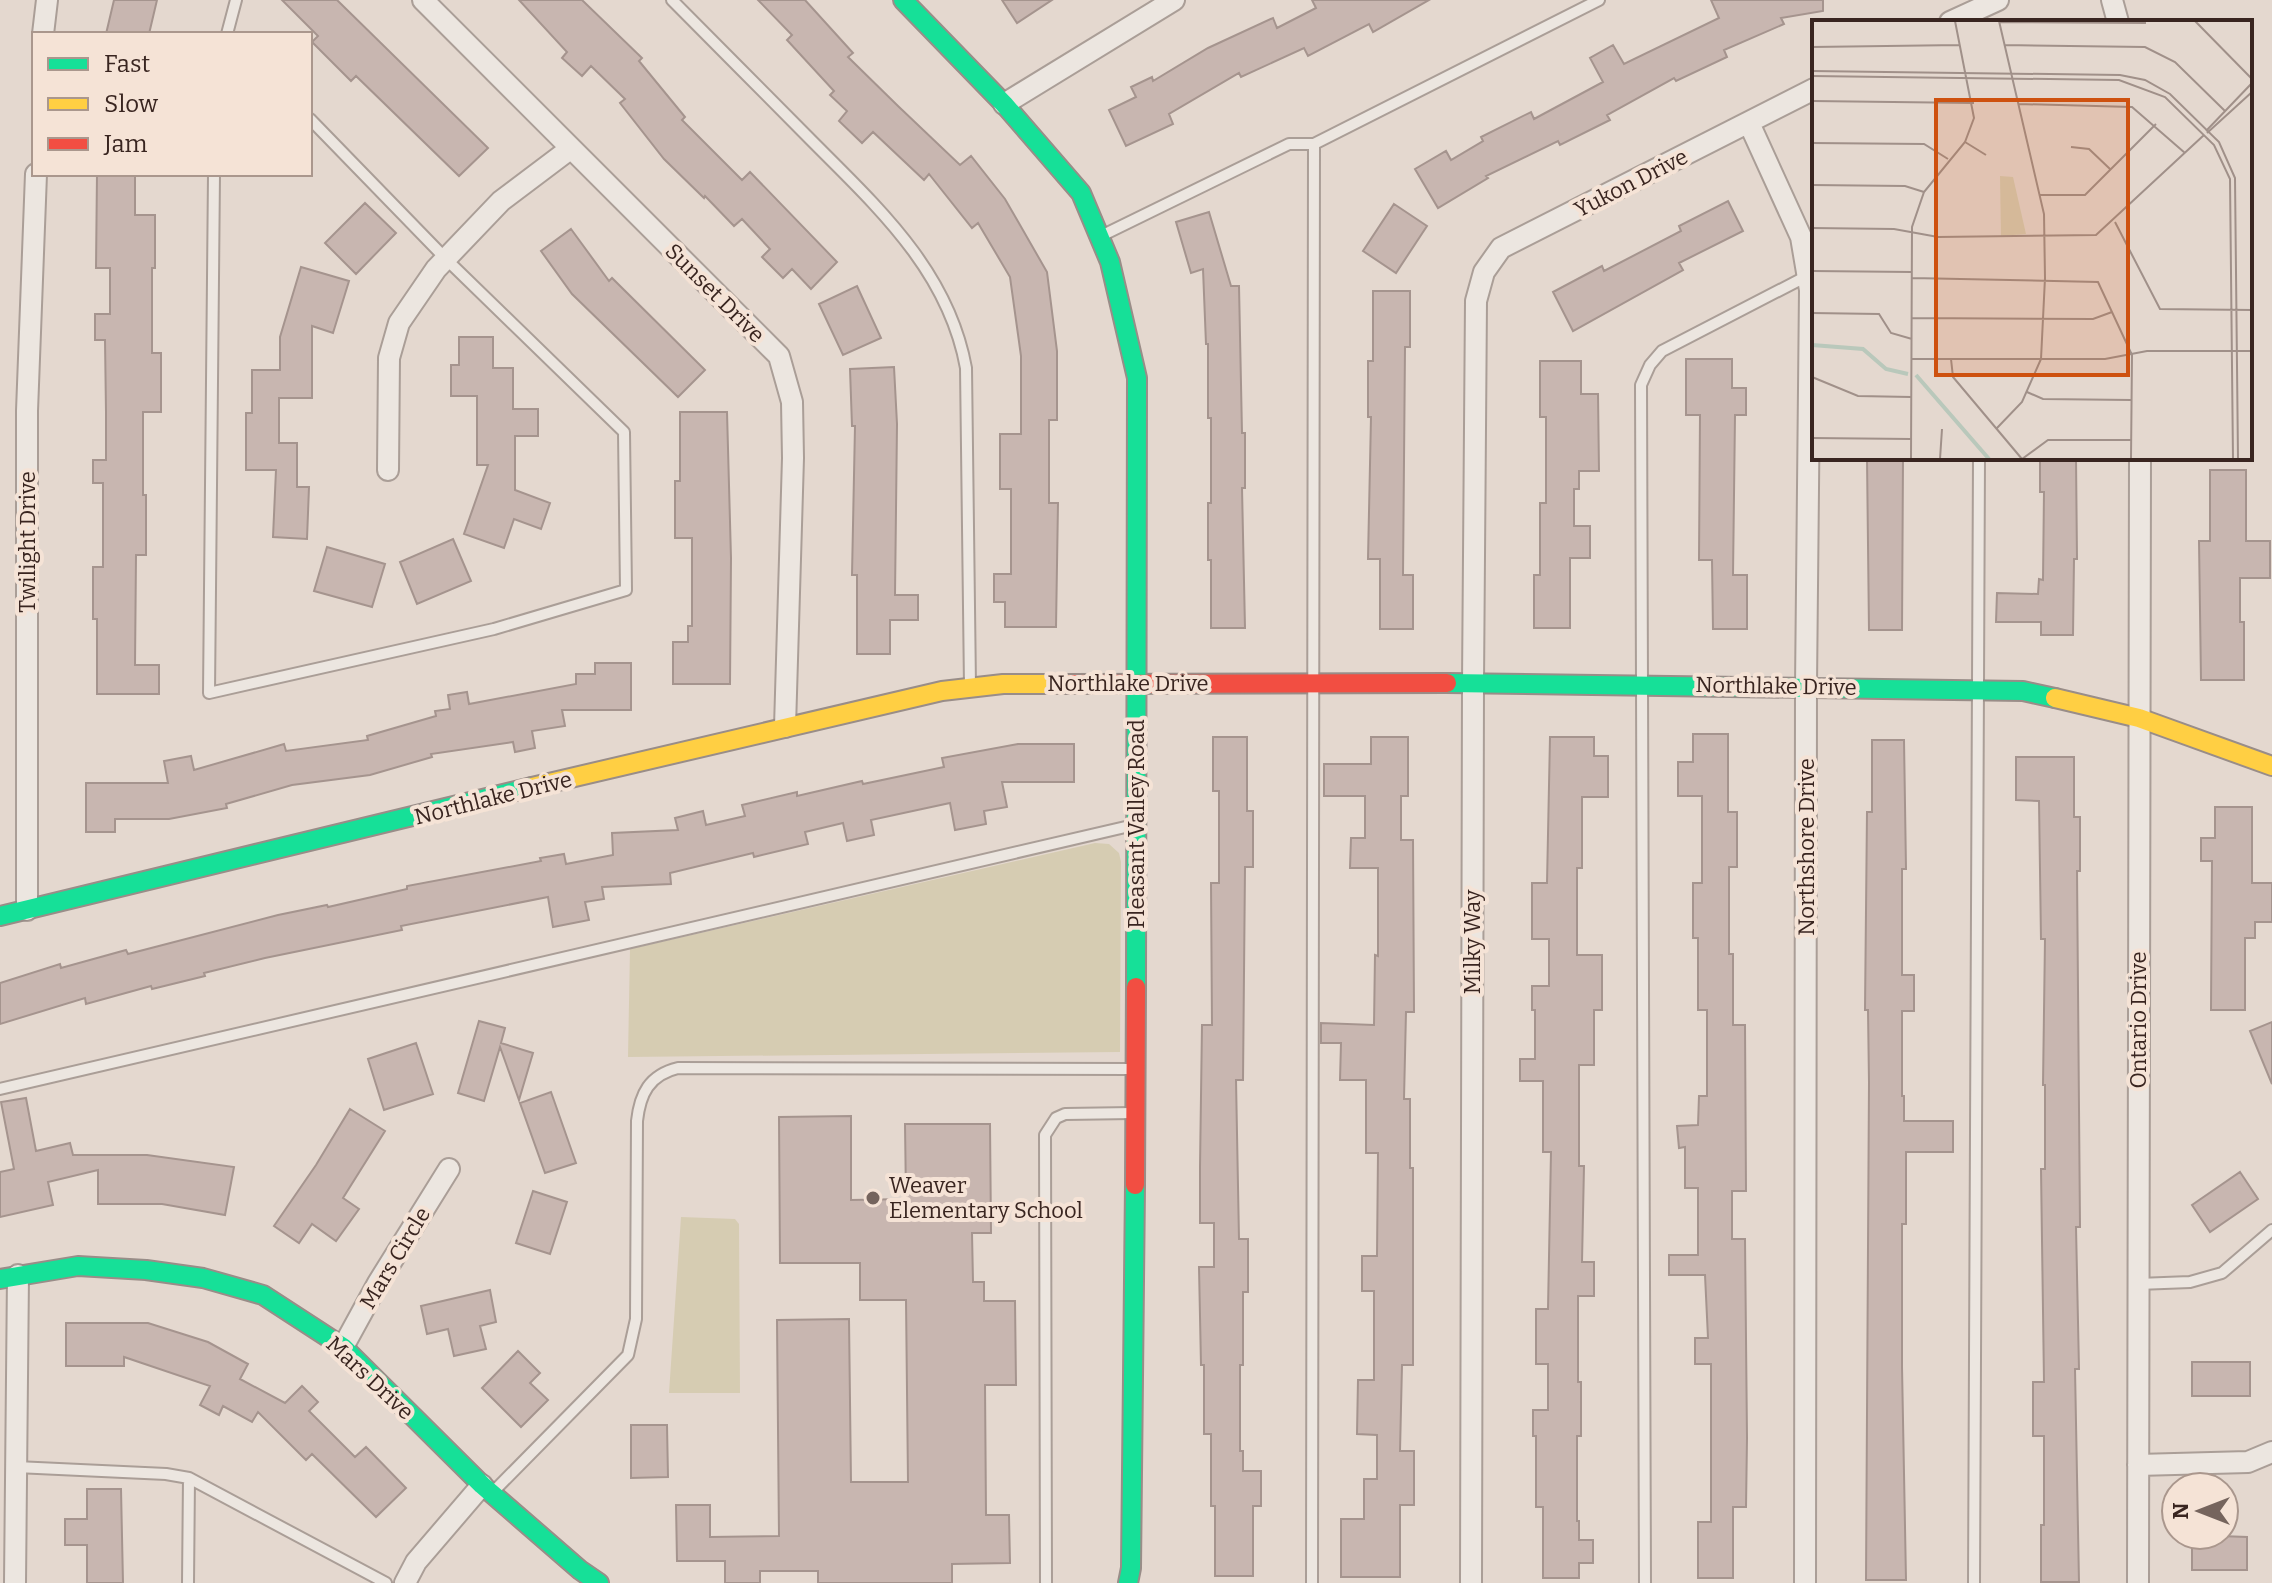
<svg xmlns="http://www.w3.org/2000/svg" width="2272" height="1583" viewBox="0 0 2272 1583" font-family="Bitter,serif">
<rect width="100%" height="100%" fill="#e4d8cf"/>
<!-- green -->
<path fill="#d6ccb2" d="M1095 843 1109 844 1119 853 1121 862 1120 1052 628 1057 630 949Z
M681 1217 735 1219 739 1224 740 1393H669Z"/>
<!-- building -->
<path fill="#c8b6b0" stroke="#a5948e" stroke-width="2" d="M114 0H157L149 34H106Z
M282 0H337L488 148 459 176 356 76 351 81 312 42 318 36Z
M519 0H582L642 58 639 61 685 117 682 120 742 180 750 172 837 262 811 289 792 269 783 278 762 257 770 249 742 219 734 226 705 196 704 198 664 159 620 103 625 99 591 66 582 76 562 58 567 52Z
M758 0H805L853 53 848 57 898 106 960 165 971 156 1005 199 1047 272 1057 351V420H1049V503H1058L1056 627H1005V602H994V574H1011V489H1000V434H1021V356L1010 277 978 223 972 228 929 174 924 180 873 132 862 143 839 121 847 111 830 95 834 91 787 40 792 35Z
M1002 0H1052L1017 23Z
M1312 0H1429L1373 32 1369 24 1308 56 1304 48 1241 77 1239 73 1169 114 1173 124 1126 146 1109 110 1136 97 1131 87 1152 77 1153 81 1208 48 1273 18 1277 28 1316 8Z
M1711 0H1823V11L1781 18 1784 24 1724 50 1727 57 1676 81 1674 78 1607 115 1610 120 1560 145 1558 141 1486 176 1488 178 1438 208 1415 169 1446 151 1451 160 1483 141 1481 137 1531 112 1534 119 1603 82 1590 58 1613 45 1624 64 1719 18Z
M97 174H135V215H155V268H152V353H161V412H143V495H146V555H136L135 665H159V694H97V619H93V567H103V483H93V460H106V412L105 340H95V314H110V268H96Z
M1728 201 1743 231 1679 263 1683 270 1573 331 1553 292 1602 266 1604 271 1681 231 1679 226Z
M365 203 396 233 356 274 325 243Z
M1394 204 1427 226 1396 273 1363 251Z
M1209 212 1231 286H1239L1242 433H1245V488H1242L1245 628H1211V560H1208V503H1211V418H1208V344H1206L1203 269 1191 273 1176 222Z
M571 229 609 281 612 278 705 370 678 397 572 294 541 251Z
M301 267 349 281 333 333 312 326V398H279V443H297V487H309L307 539 273 537 276 470H246V413H252V370H280V337Z
M857 286 881 338 843 355 819 304Z
M1373 291H1410V347H1405L1403 575H1413V629H1380V559H1368L1371 417H1368V361H1373Z
M459 337H493V368H513V409H538V436H515V490L550 503 541 529 514 519 504 548 464 534 488 465H477V396H451V365H459Z
M1686 359H1732V388H1746V415H1735L1733 575H1747V629H1713L1712 560H1699L1700 415H1686Z
M1540 361H1581V394H1598L1599 471H1579V489H1574V526H1590V558H1570V628H1534V575H1540V503H1546V417H1540Z
M894 367 897 424 895 595H918V620H890V654H857V575H852L855 426H852L850 369Z
M680 412H727L731 558 730 684H673V642H688V626H692V538H675V481H680Z
M1867 458H1903L1902 630H1869Z
M2040 458H2076L2077 559H2074L2073 635H2041V622H1996L1997 593 2038 594 2039 579 2043 580 2044 492H2040Z
M2210 470H2246V541H2270V578H2240V622H2244V680H2201L2199 541H2210Z
M453 539 471 581 417 604 400 562Z
M327 547 385 564 372 607 314 591Z
M595 663H631V710H562L565 726 532 731 535 748 515 752 513 742 431 754 432 757 370 775 292 785 226 804 227 808 169 819H115V832H86V783H168L164 761 191 756 194 770 284 744 286 751 368 740 367 736 436 716 435 711 450 709 448 695 467 692 469 704 576 684V674H595Z
M1693 734H1728V812H1737V867H1729V954H1733V1025H1745L1746 1191H1732V1239H1745L1747 1438 1746 1507H1733V1578H1698V1522H1711V1364H1695V1338H1708L1705 1275H1669V1255H1698V1188H1685V1147L1679 1148 1677 1126 1698 1125 1699 1096H1707V1010H1698V938H1693V883H1702V796H1678V762H1693Z
M1213 737H1247V811H1253V867H1245L1243 1080H1236L1239 1239H1248V1292H1243V1365H1240V1451H1243V1471H1261V1506H1253V1576H1215V1506H1211V1434H1204V1365H1201L1199 1267H1214V1223H1200V1167L1202 1025H1212L1211 883H1219V791H1213Z
M1371 737H1408V796H1401V840H1413L1414 1012H1406L1404 1099H1410V1168H1413V1365H1402L1400 1451H1414V1505H1400V1577H1341V1519H1364V1479H1377V1435L1357 1434 1358 1380H1374V1291H1362V1256H1377L1378 1153H1366V1080H1340L1341 1043H1321V1023L1374 1025 1375 955 1378 956V868H1350L1351 838H1365V796H1324V764H1371Z
M1550 737H1594V756H1608V797H1582V868H1577V955H1602V1010H1594V1065H1579V1166H1584L1582 1262H1594V1296H1578V1382H1581V1436H1577V1521H1579V1540H1593V1563H1579V1578H1543V1507H1536V1436H1533V1410H1548V1364H1536V1309H1548L1551 1152H1543V1081H1520V1059H1535V1010H1532V986H1549V939H1532V883H1547Z
M1872 740H1904L1906 869H1902V975H1914V1011H1902V1096H1904V1121H1953V1152H1906V1224H1902V1367L1906 1580H1866L1869 1082 1868 1010H1865L1867 812H1872Z
M1018 744H1074V782H1002L1007 807 984 811 986 824 955 830 950 803 871 820 874 835 847 841 843 823 805 832 808 844 754 857 753 853 670 873 671 884 602 887 604 899 585 902 589 920 553 927 548 897 401 926 402 930 265 958 204 973 205 976 152 989 151 986 86 1004 85 998 0 1024V983L60 964 61 968 126 950 128 954 278 915 327 905 328 907 407 889V886L541 861 540 858 564 854 566 864 613 855 612 833 678 830 675 818 703 811 706 825 745 816 742 805 797 792V796L862 781 863 784 944 767 942 758Z
M2016 757H2074V817H2080V871H2077L2080 1227H2076L2079 1369H2075L2079 1582H2041V1525H2044V1436H2033V1382H2044L2041 1169H2045V1085H2043L2045 939H2041L2039 801 2016 800Z
M2215 807H2252V883H2272V922H2255V938H2245V1010H2211L2212 861H2201V838H2215Z
M479 1021 505 1028 501 1043 533 1053 519 1100 500 1047 484 1101 458 1093Z
M2272 1022V1084L2250 1031Z
M416 1043 433 1094 384 1110 368 1059Z
M551 1092 576 1163 545 1173 520 1103Z
M26 1098 36 1151 70 1143 73 1155H147L234 1167 225 1215 162 1204H98V1170L48 1182 53 1205 0 1217V1172L14 1169 1 1102Z
M350 1109 385 1131 343 1198 359 1209 336 1241 312 1224 299 1243 274 1226 316 1165Z
M851 1116V1200L906 1199 905 1124H990L991 1233H972L973 1282H984V1301H1015L1016 1385H985L986 1515H1009L1010 1563 952 1564V1583H818V1571H760V1583H725V1561H677L676 1505H710V1537L779 1536 777 1320 849 1319 851 1482H908L906 1300H860V1263H780L779 1117Z
M2240 1172 2258 1199 2210 1232 2192 1205Z
M533 1191 567 1202 550 1254 516 1243Z
M490 1290 496 1322 480 1326 486 1349 454 1356 448 1329 427 1334 421 1306Z
M66 1323H148L208 1342 248 1364 240 1379 285 1403 302 1386 318 1402 309 1411 355 1457 366 1447 406 1488 376 1517 312 1454 306 1460 258 1412 252 1422 223 1406 219 1415 200 1405 210 1386 124 1357V1366H66Z
M518 1351 540 1373 530 1383 548 1400 521 1427 482 1388Z
M2192 1362H2250V1396H2192Z
M631 1425H667L668 1477 631 1478Z
M87 1489H121L123 1583H87V1545H65V1519H87Z
M2192 1535 2247 1537V1570H2192Z"/>
<g fill="none" stroke-linecap="round" stroke-linejoin="round">
<defs>
<path id="lane" d="M672 0C717 45 761 90 806 135 873 203 948 268 966 368L970 686
M227 34 236 0
M214 174 209 693 494 629 626 590 624 432 446 259 310 119
M1101 236 1289 144H1314L1599 0
M0 1089 1134 825
M2138 1284 2190 1282 2222 1273 2272 1230
M16 1467 166 1474 189 1478 386 1583
M493 1492 628 1355 636 1319 637 1121C640 1094 649 1075 678 1068L1133 1069
M188 1583 189 1478
M1046 1583 1045 1135 1056 1118 1065 1114 1133 1113
M1312 1583 1314 144
M1645 1583 1641 385 1650 365 1662 351 1809 275
M1974 1583 1979 458"/>
<path id="street" d="M423 0 779 356 792 402 793 458 785 727
M2112 0 2118 22
M1950 22 1998 0
M43 34 47 0
M1004 104 1174 0
M1749 123 1801 237 1810 290 1806 686 1805 1583
M388 470 389 358 399 323 436 269 501 201 570 149
M27 910V411L36 174
M343 1347 378 1283 449 1169
M2138 1465 2248 1462 2272 1452
M15 1583 18 1275
M405 1583 416 1562 482 1485
M1471 1583 1473 683 1476 301 1484 272 1501 248 1814 89
M2138 1583 2140 458"/>
<path id="fast" d="M903 0 1004 104 1081 193 1110 262 1137 378 1136 987
M1447 683 2023 691 2055 698
M0 916 532 787
M0 1279 78 1266 146 1270 203 1278 263 1295 343 1347 482 1485 580 1570 599 1583
M1128 1583 1131 1568 1135 1185"/>
<path id="slow" d="M2055 698 2139 718 2272 766
M532 787 942 691 1003 684H1070"/>
<path id="jam" d="M1070 684 1447 683
M1135 1185 1136 987"/>
</defs>
<!-- lane casing -->
<use href="#lane" stroke="#aa9e97" stroke-width="14"/>
<!-- street casing -->
<use href="#street" stroke="#aa9e97" stroke-width="24"/>
<!-- fast casing -->
<use href="#fast" stroke="#998d88" stroke-width="22"/>
<!-- slow casing -->
<use href="#slow" stroke="#998d88" stroke-width="22"/>
<!-- jam casing -->
<use href="#jam" stroke="#998d88" stroke-width="22"/>
<!-- lane -->
<use href="#lane" stroke="#ece6e0" stroke-width="10"/>
<!-- street -->
<use href="#street" stroke="#ece6e0" stroke-width="20"/>
<!-- fast -->
<use href="#fast" stroke="#16e098" stroke-width="18"/>
<!-- slow -->
<use href="#slow" stroke="#ffcf43" stroke-width="18"/>
<!-- jam -->
<use href="#jam" stroke="#f24e42" stroke-width="18"/>
</g>
<!-- markers -->
<circle fill="#75645d" stroke="#f5e3d6" stroke-width="3" cx="873" cy="1198" r="8"/>
<g text-anchor="middle" dominant-baseline="central" stroke-width="8" stroke-linejoin="round" paint-order="stroke">
<!-- street labels -->
<g font-size="22" fill="#392520" stroke="#f5e3d6">
<text transform="translate(1631 183) rotate(-27)">Yukon Drive</text>
<text transform="translate(715 293) rotate(45)">Sunset Drive</text>
<text transform="translate(27 542) rotate(-90)">Twilight Drive</text>
<text x="1128" y="683">Northlake Drive</text>
<text transform="translate(1776 686) rotate(1)">Northlake Drive</text>
<text transform="translate(493 798) rotate(-14)">Northlake Drive</text>
<text transform="translate(1136 824) rotate(-90)">Pleasant Valley Road</text>
<text transform="translate(1806 847) rotate(-90)">Northshore Drive</text>
<text transform="translate(1472 942) rotate(-90)">Milky Way</text>
<text transform="translate(2138 1020) rotate(-90)">Ontario Drive</text>
<text transform="translate(395 1258) rotate(-59)">Mars Circle</text>
<text transform="translate(370 1378) rotate(43)">Mars Drive</text>
</g>
<!-- poi labels -->
<g font-size="22" fill="#392520" stroke="#f5e3d6" text-anchor="start">
<text x="889" y="1185">Weaver<tspan x="889" dy="25">Elementary School</tspan></text>
</g>
</g>
<!-- overview -->
<g transform="translate(1812 20)">
<rect width="440" height="440" fill="#e4d8cf"/>
<path d="M188 156 201 157 214 214 189 216Z" fill="#d6ccb2"/>
<path fill="none" stroke="#b9c8bb" stroke-width="4" d="M0 325 51 329 74 349 96 354M104 355 177 439"/>
<path fill="none" stroke="#a09089" stroke-width="2" d="M383 1 440 59M187 2 334 3M192 25 333 27 363 42 413 91M0 27 148 25M0 51 308 55 333 60 358 74 407 122 423 158 426 439M0 56 307 60 353 77 402 125 418 159 421 439M0 81 162 83M206 84 320 87 373 133M394 111 440 63M395 113 440 72M153 122 174 135M0 123 112 124 136 139M259 127 277 129 298 149M0 165 93 166 112 172M228 175H273L344 104M303 202 348 289 440 290M0 208 82 209 126 217 284 215 392 115M0 251 100 252M100 258 286 262 320 335 319 439M0 293 67 294 79 313 100 319M100 298 281 299 300 292M100 339H293L335 331H440M139 339 141 357 210 439M0 357 46 376 99 377M215 372 231 379 319 380M185 408 210 382 229 339 233 258 232 194 187 1M0 418 99 419M99 439 100 207 112 172 153 122 162 98 143 1M128 439 130 409M210 439 236 420H319"/>
<path fill="#ce510f" fill-opacity="0.15" stroke="#ce510f" stroke-width="4" d="M124 80H316V355H124Z"/>
<rect width="440" height="440" fill="none" stroke="#392520" stroke-width="4"/>
</g>
<!-- legend -->
<rect x="32" y="32" width="280" height="144" fill="#f5e3d6" stroke="#aa978d" stroke-width="2"/>
<rect x="48" y="58" width="40" height="12" fill="#16e098" stroke="#aa978d" stroke-width="2"/>
<text x="104" y="72" font-size="24" fill="#392520">Fast</text>
<rect x="48" y="98" width="40" height="12" fill="#ffcf43" stroke="#aa978d" stroke-width="2"/>
<text x="104" y="112" font-size="24" fill="#392520">Slow</text>
<rect x="48" y="138" width="40" height="12" fill="#f24e42" stroke="#aa978d" stroke-width="2"/>
<text x="104" y="152" font-size="24" fill="#392520">Jam</text>
<!-- north arrow -->
<g transform="translate(2200 1511) rotate(270)"><circle r="38" fill="#f5e3d6" stroke="#aa978d" stroke-width="2"/>
<path d="M0-6L14 30L0 20L-14 30Z" fill="#75645d"/>
<text y="-12" font-size="22" font-weight="bold" text-anchor="middle" fill="#392520">N</text>
</g>
</svg>
